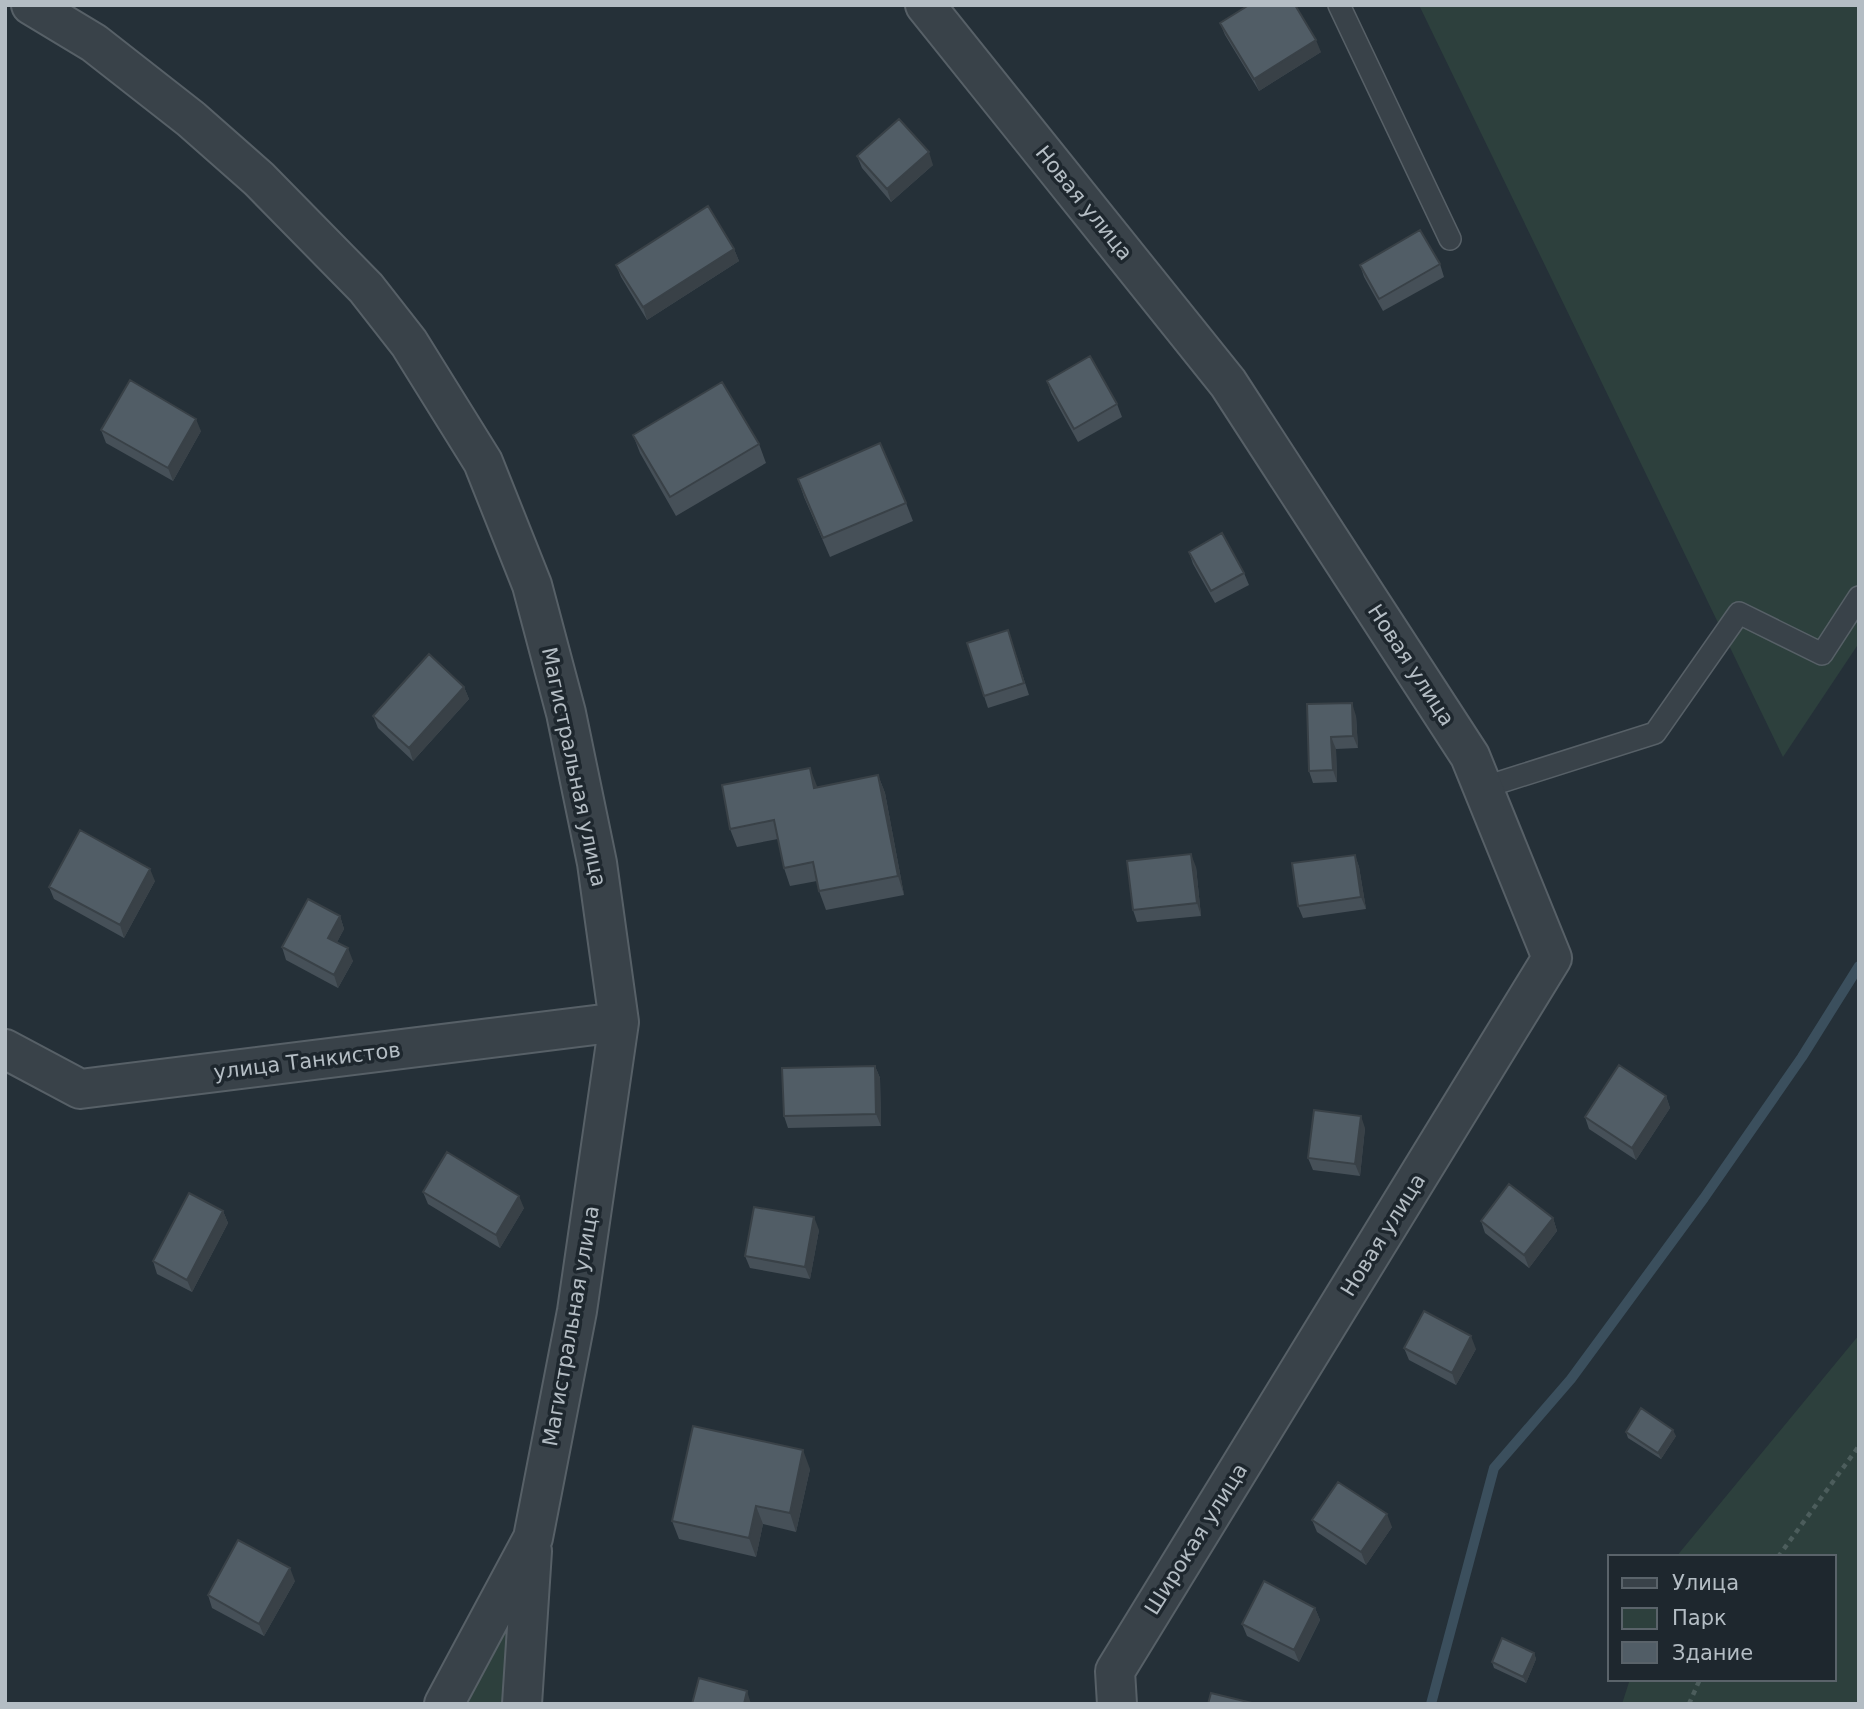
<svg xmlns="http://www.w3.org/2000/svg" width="1864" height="1709" viewBox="0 0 1864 1709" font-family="'DejaVu Sans',sans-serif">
<rect width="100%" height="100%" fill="#253038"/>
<!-- green -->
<path fill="#2d403d" d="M1419 5H1859V643L1783 757Z
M1859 1335V1704H1622L1630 1679H1834V1557H1676Z
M514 1598 509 1704H459Z"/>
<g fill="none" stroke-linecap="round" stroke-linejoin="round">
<!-- stream -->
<path stroke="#3b4f5d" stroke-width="10" d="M1431 1704 1494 1468 1571 1379 1704 1198 1802 1057 1859 966"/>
<defs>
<path id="lane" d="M1339 5 1450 239
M1482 788 1655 733 1739 613 1822 654 1859 597"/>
<path id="street" d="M31 5 94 43 191 119 259 179 366 288 409 343 483 462 532 585 566 713 597 863 619 1022 577 1311 533 1538 444 1704
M925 5 1228 383 1470 756 1552 958 1115 1671 1117 1704
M5 1049 80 1089 619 1022
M522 1704 532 1551"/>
</defs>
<!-- lane casing -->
<use href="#lane" stroke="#576067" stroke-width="24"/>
<!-- street casing -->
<use href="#street" stroke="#576067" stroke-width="42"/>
<!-- path -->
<path stroke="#4c5d5c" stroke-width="4.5" stroke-dasharray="5 5" stroke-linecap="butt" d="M1778 1557 1859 1446
M1689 1704 1700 1679"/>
<!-- lane -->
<use href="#lane" stroke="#394249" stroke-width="21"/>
<!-- street -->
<use href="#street" stroke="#394249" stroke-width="38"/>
</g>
<!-- wall -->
<path fill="#465058" d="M1220 23 1321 52 1259 91 1225 35Z
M857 156 933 165 891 202 862 168Z
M734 249 739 261 647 320 621 277 616 265Z
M1440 264 1444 277 1383 311 1364 277 1360 265Z
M1047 381 1117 404 1122 417 1078 442 1051 393Z
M101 430 201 431 173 481 106 443Z
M633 435 759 444 766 463 676 516 640 453Z
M798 479 906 503 913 521 830 557 804 497Z
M1189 552 1244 573 1249 585 1215 603 1193 564Z
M1008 630 1029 695 988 708 984 696Z
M464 687 469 699 413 761 378 728 373 716Z
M1307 704 1356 716 1358 748 1336 749 1337 782 1313 783 1309 771Z
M878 775 885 793 904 895 826 910 819 891 817 881 790 886 784 868 778 839 737 847 730 829 817 787Z
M1355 855 1359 867 1366 909 1303 918 1298 906Z
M1196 867 1201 916 1137 922 1133 910Z
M155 881 124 938 54 899 49 887Z
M340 916 344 929 337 942 353 961 338 988 286 960 282 947Z
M875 1066 880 1078 881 1126 788 1128 784 1116Z
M1666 1096 1670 1108 1636 1160 1589 1129 1585 1117Z
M1365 1128 1360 1176 1313 1170 1308 1158Z
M423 1192 524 1208 500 1248 428 1204Z
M223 1211 228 1223 192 1292 157 1274 153 1261Z
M1553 1218 1557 1231 1529 1268 1485 1233 1481 1221Z
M819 1230 810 1279 750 1268 745 1256Z
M1404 1348 1476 1349 1456 1385 1409 1360Z
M1626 1432 1676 1436 1661 1459 1628 1438Z
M810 1469 796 1532 763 1524 756 1557 679 1539 672 1521Z
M1312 1520 1392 1527 1366 1565 1317 1532Z
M295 1581 264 1636 212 1608 208 1595Z
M1315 1608 1320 1620 1299 1662 1247 1636 1242 1624Z
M1534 1653 1536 1659 1526 1683 1494 1668 1492 1662Z"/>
<!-- shaded-wall -->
<path fill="#394147" d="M1316 40 1321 52 1259 91 1254 79Z
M929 152 933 165 891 202 887 189Z
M734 249 739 261 647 320 643 307Z
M196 419 201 431 173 481 168 468Z
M464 687 469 699 413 761 409 748Z
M1352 703 1356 716 1358 748 1353 736Z
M1331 737 1336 749 1337 782 1333 770Z
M810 768 817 786 821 806 814 788Z
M878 775 885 793 904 895 898 876Z
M1191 854 1196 867 1201 916 1197 903Z
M1355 855 1359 867 1366 909 1361 897Z
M150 869 155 881 124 938 120 925Z
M340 916 344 929 333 950 328 938Z
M348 948 353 961 338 988 334 975Z
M875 1066 880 1078 881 1126 876 1114Z
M1666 1096 1670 1108 1636 1160 1632 1148Z
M1361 1116 1365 1128 1360 1176 1355 1164Z
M519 1196 524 1208 500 1248 496 1235Z
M223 1211 228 1223 192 1292 187 1280Z
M814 1217 819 1230 810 1279 805 1267Z
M1553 1218 1557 1231 1529 1268 1524 1255Z
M1471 1336 1476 1349 1456 1385 1452 1373Z
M1673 1430 1676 1436 1661 1459 1658 1453Z
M803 1450 810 1469 796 1532 790 1513Z
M756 1506 763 1524 756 1557 749 1538Z
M1387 1514 1392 1527 1366 1565 1361 1552Z
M290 1568 295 1581 264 1636 259 1624Z
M1315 1608 1320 1620 1299 1662 1294 1650Z
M1534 1653 1536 1659 1526 1683 1523 1677Z
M747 1691 751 1704H744Z"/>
<!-- building -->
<path fill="#515d66" stroke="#394147" stroke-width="2" d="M1249 5H1295L1316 40 1254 79 1220 23Z
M899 119 929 152 887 189 857 156Z
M708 206 734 249 643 307 616 265Z
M1420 230 1440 264 1379 299 1360 265Z
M1090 356 1117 404 1074 429 1047 381Z
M130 380 196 419 168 468 101 430Z
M722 382 759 444 670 497 633 435Z
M880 443 906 503 823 538 798 479Z
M1222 533 1244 573 1211 591 1189 552Z
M1008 630 1024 683 984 696 967 643Z
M429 654 464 687 409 748 373 716Z
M1352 703 1353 736 1331 737 1333 770 1309 771 1307 704Z
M810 768 814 788 878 775 898 876 819 891 813 862 784 868 774 820 730 829 722 785Z
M80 830 150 869 120 925 49 887Z
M1191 854 1197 903 1133 910 1127 861Z
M1355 855 1361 897 1298 906 1292 863Z
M308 899 340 916 328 938 348 948 334 975 282 947Z
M1619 1065 1666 1096 1632 1148 1585 1117Z
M875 1066 876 1114 784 1116 782 1068Z
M1314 1110 1361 1116 1355 1164 1308 1158Z
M447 1152 519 1196 496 1235 423 1192Z
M1509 1184 1553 1218 1524 1255 1481 1221Z
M189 1193 223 1211 187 1280 153 1261Z
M754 1207 814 1217 805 1267 745 1256Z
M1424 1311 1471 1336 1452 1373 1404 1348Z
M1641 1408 1673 1430 1658 1453 1626 1432Z
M693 1426 803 1450 790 1513 756 1506 749 1538 672 1521Z
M1338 1482 1387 1514 1361 1552 1312 1520Z
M238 1540 290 1568 259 1624 208 1595Z
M1264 1581 1315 1608 1294 1650 1242 1624Z
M1502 1638 1534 1653 1523 1677 1492 1662Z
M699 1678 747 1691 744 1704H692Z
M1211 1693 1256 1704H1208Z"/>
<g text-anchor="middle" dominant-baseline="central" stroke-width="7" stroke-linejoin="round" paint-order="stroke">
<!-- street labels -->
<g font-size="21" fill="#b4bdc4" stroke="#1e272e">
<text transform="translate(1084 203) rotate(51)">Новая улица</text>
<text transform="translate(1411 665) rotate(57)">Новая улица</text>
<text transform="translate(574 767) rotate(78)">Магистральная улица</text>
<text transform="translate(307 1061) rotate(-7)">улица Танкистов</text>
<text transform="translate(1383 1235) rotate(-58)">Новая улица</text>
<text transform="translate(571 1326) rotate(-80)">Магистральная улица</text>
<text transform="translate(1196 1539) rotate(-58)">Широкая улица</text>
</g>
</g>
<!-- border -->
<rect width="1864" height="1709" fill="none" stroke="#b4bdc4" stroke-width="14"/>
<!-- legend -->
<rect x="1608" y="1555" width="228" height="126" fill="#1e272e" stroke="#5a636a" stroke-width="2"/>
<rect x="1622" y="1578" width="35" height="10" fill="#394249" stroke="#5a636a" stroke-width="2"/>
<text x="1672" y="1590" font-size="21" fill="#b4bdc4">Улица</text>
<rect x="1622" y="1608" width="35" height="21" fill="#2d403d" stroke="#5a636a" stroke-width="2"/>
<text x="1672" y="1625" font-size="21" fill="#b4bdc4">Парк</text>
<rect x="1622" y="1642" width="35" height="21" fill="#515d66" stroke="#5a636a" stroke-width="2"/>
<text x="1672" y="1660" font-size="21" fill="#b4bdc4">Здание</text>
</svg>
